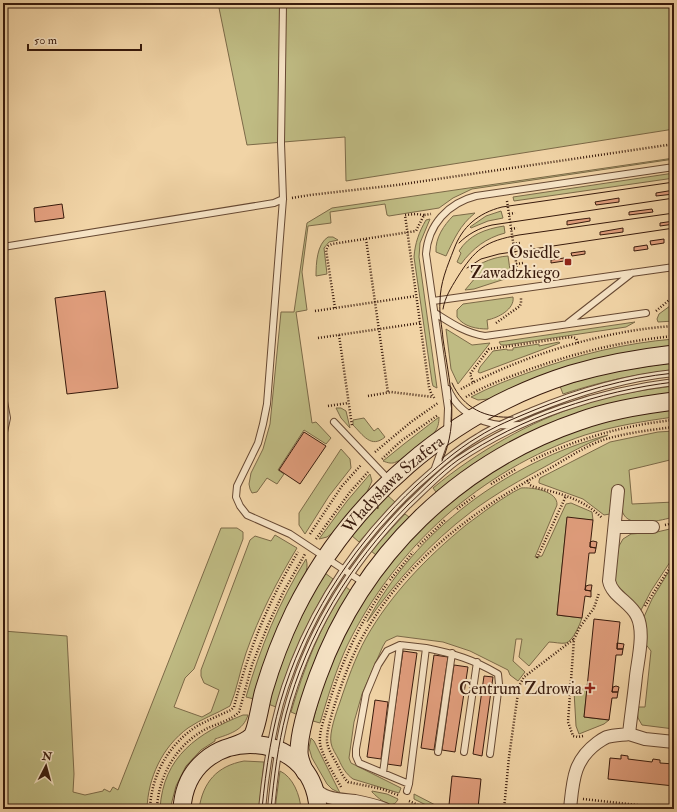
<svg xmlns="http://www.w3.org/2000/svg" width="677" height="812" viewBox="0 0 677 812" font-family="'IM FELL Double Pica',serif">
<rect width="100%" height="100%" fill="#f1d4a6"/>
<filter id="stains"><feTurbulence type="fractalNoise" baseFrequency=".005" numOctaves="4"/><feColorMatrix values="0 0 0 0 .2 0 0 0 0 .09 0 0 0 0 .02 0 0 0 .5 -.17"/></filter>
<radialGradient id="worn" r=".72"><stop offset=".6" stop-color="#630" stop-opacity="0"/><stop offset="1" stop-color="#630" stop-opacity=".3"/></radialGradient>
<!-- green -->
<path fill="#bfbb83" stroke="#7c6a48" d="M218 3H674V129L346 181 345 137 247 145Z
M674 158V159L472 189 453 198 439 208 389 216 387 215 385 204 330 212 331 223 308 226 302 272 307 310 296 312 312 423 316 422 331 438 326 444 304 430 278 470 284 474 277 484 267 478 257 492 252 493 250 489 249 484 251 473 263 449 270 424 281 312H294L307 223 332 208Z
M674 173V178L514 201 513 197Z
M501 211 503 218 488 221 471 228 470 227 486 216Z
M475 213C460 225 454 239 446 256L436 252C435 238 444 225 453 216Z
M430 219 420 243 419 257 437 388 433 386 432 382 414 257C415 243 419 232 426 220Z
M504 226 505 233C486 238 473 248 461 264L457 262 461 253 459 251C469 235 485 229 504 226Z
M328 237H333L338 240 329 242 324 248 327 274 316 276C316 263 317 244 328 237Z
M508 256 511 277 474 289 465 290 476 277 470 270C482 262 494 257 508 256Z
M513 297C515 309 498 318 487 320L488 329C477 329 464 327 457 317V310L463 304Z
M674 303V321L658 322 657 319 659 314Z
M635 322 626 327 506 345H501L499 342Z
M446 329 472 345 490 343 458 384 451 369Z
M674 339V347L488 399 478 400 471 397C490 387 510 379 530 372 577 355 624 343 674 339Z
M559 342 560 343 480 373 478 372 480 367 493 351 507 349V350H513V348L539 344V346Z
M665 363V364L674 363V370C636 374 599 382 563 394L560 386 611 372 663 364V365Z
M674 386V393L572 415 542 427 513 441 476 463 436 492 433 488C478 451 529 422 584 404 613 394 644 390 674 386Z
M336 408H341L346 411 350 428 341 418Z
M674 410V417C644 421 614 426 585 435 481 470 395 547 347 646 336 670 328 696 320 723L313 721C348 579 451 473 588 426 616 417 645 413 674 410Z
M439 417C439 423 438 428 434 433 429 439 403 460 396 462 392 464 388 463 383 461L404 444Z
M364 418 374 431 378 428 385 437C371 449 363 435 353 425V420Z
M674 431V459L629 470 632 504 674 502V517C662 520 632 528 624 515 620 510 623 494 623 487H613L610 514 604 515 583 499 539 483V481L540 478 610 442 658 432Z
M608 435C587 443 568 454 548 465 522 479 495 494 471 512 430 543 396 581 367 622 415 530 508 462 608 435Z
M341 449 350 459 351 468 329 496 305 534 299 525V513Z
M370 474 372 481 367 492 335 531 327 537 319 539 347 501Z
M521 488C532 487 558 491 557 505L535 557 542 556 566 504 571 503 592 512 593 520 567 518 557 615 582 618C580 624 573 641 566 643 561 644 554 642 549 642L529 666 519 657 522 639H516L513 661 525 672 518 681 510 675 508 670 470 651 443 642 397 636 386 641 383 646 362 694 354 722 349 758 351 763 401 788 399 793 353 779C346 774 342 767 339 760 336 754 332 749 331 743 329 733 336 713 340 702 347 681 355 658 366 638 391 594 427 557 466 525 484 512 501 498 521 488Z
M387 495 395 502 359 542 351 535Z
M405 514 409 517 376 555 371 551Z
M221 528H237L243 532V539L194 669 185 678 174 707 202 717 211 712 219 690 204 683 201 676V670L250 540 255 536 271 541 275 535 297 548C277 581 259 616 246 653 240 670 237 690 230 706 216 714 201 719 188 728 162 747 148 778 147 809H3V631L67 636 74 774 73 792 85 795 103 791 104 789 110 792 113 787 118 790Z
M674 528V556L651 591 640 612 624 595 613 581 619 546 623 539 631 534 657 532Z
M306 559C310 570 302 581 297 590 278 625 267 662 254 699L246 697C260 648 279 602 306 559Z
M674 563V729L642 725 638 718 637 707H645L651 651 644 642 643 619 652 599Z
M325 573 333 579C307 620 290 661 276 707L268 704C281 658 300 615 325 573Z
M346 587 351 591 329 630 318 655 298 715 291 712C304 668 320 626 346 587Z
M578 689H587L584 717 609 720 604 724 579 734 576 726 574 691Z
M243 715H248C243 731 229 734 215 739V741L201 750 186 766 176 786 170 809H160C163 756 198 733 243 715Z
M311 738 314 741 340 793 332 789 327 784 312 758 309 748Z
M244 761 264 762 259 809H199C203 782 217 766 244 761Z
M280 771C293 777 300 795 301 809H275Z
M372 791 387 794 398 799C393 812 378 798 372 792Z
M414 794 443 809H434L414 799Z"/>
<!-- building -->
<path fill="#e19e7d" stroke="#381a0c" d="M674 190V194L656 196V193Z
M619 198V202L596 205 595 202Z
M62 204 64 218 35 222 34 208Z
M652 209 653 212 629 215V212Z
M590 218V221L567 225V221Z
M674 221V224L660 226V223Z
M623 228V232L600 235V232Z
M664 239V243L651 245 650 241Z
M647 245 648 249 634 251V247Z
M585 251V254L572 256 571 253Z
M564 258V261L551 263V260Z
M105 291 118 388 67 394 55 298Z
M304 432 326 446 300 484 279 470Z
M567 517 593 520 590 547 596 548 595 553H589L585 590 591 591V597L585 596 582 618 557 615Z
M593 541 597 542 596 548 590 547V542Z
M589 585H592L591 591 585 590 586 586Z
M594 619 620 622 617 649H623L622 655H616L612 692H618L617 698H612L609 720 584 717Z
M617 643 624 644 623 649H617Z
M403 651 417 653 401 766 387 764Z
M434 655 448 657 434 750 421 748Z
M454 665 468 667 455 752 442 750Z
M484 676 493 677 482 756 473 754Z
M616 686 619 687 618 692H612L613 687Z
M375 700 388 702 381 759 367 757Z
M621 755 628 756V759L652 762 653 759 660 760V763L674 764V786L608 779 610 758 621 759Z
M452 776 481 779 478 808 449 805Z"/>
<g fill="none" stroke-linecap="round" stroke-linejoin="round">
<defs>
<path id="service" d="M283 3 281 143 283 199 267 404 263 424 258 443 237 486 236 497 240 506 247 515 290 534 364 583
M3 247 274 203 283 199
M433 301 674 267
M435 313C451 323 465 333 485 336L646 313
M568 323 632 273
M448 389C460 417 490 428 519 425
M3 396 7 418 3 437
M334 422 390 481
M447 432 448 408 426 254C428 225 448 203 476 196L674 167
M435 468 444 443
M438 752 452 653
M464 752 477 662
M383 773 400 645
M409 784 359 763 356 756V749L366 694 378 665 387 651 400 645 426 648
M407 791 409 784 426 648C455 654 472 659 498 674L499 684 490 754
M262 809C266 768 272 726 285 687 311 609 357 541 417 485 436 468 456 450 478 437 495 426 513 419 532 411 578 392 624 378 674 373
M271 809C274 777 278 745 286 714 307 634 350 564 408 505 424 490 440 473 458 460 521 417 599 391 674 382"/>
<path id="minor" d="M615 527H653
M629 734 645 739 674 742
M312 785C322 800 339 799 355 801 365 803 375 805 385 809
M570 809C573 781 573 761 597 743 600 741 604 738 607 737 614 735 622 735 629 734 631 715 634 696 636 676 638 659 645 632 637 616 630 602 612 596 609 581L618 491"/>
<g id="secondary">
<path id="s1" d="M233 746C239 744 247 741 252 736 257 729 261 699 264 690 272 663 282 637 294 612 350 499 450 412 571 374 605 364 639 358 674 354"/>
<path d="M305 772C302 765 299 759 299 752 299 731 311 695 318 676 362 555 459 462 580 421 610 410 642 405 674 401"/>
<path d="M182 809C187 723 313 723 318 809"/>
</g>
</defs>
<!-- service casing -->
<use href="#service" stroke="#664832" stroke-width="8"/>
<!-- minor casing -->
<use href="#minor" stroke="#664832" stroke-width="14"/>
<!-- secondary casing -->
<use href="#secondary" stroke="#381a0c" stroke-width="19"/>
<!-- path -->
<path stroke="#381a0c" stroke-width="2.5" stroke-dasharray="1 2" stroke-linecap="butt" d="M292 198 310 195 397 185 674 144
M507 201 518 275
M509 214 515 213
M424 215 416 214 405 215 429 387 431 393 435 399
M511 229 517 228
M366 239 388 393
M513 244 520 243
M516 264 523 263
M335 308 326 250 328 246 332 244 416 231 424 215 431 214
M315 311 416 296
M656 311 674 296
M496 323 520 306 521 303V298
M339 335 352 426
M318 338 420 323
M473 382 470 374 489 349 571 337 576 338 578 343
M461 389C521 356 605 330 674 326
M368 396 391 392 433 397
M466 397C484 386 504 379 525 371 574 353 622 341 674 336
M328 406 348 403
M375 452 411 422 438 403
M382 459 401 441 438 415
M531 461C576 439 624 425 674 420
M527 480 530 485 534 487C559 493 584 499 602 518
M491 484 516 469
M457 509 476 495
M665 525 674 523
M310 534 342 486 361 465
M316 539 350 492 368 472
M418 546 445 520
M537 558 566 496
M390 580 413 552
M645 606 674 561
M583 736 578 737 573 736 568 722 574 639 580 627 594 608 599 593
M341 787C335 776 321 754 320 743 319 733 323 722 326 713 339 667 359 623 387 584
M398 795 382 789 348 782C343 777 340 770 337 764 333 757 328 749 327 742 326 730 335 703 339 692 347 669 356 646 369 626 411 557 477 508 547 470 563 461 585 446 603 440 625 433 650 430 674 427
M583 799 674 809
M409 801 427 809
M150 809C151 775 169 744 197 726 208 720 220 715 231 710L234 707C248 651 268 602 298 552
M157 809C158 776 177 744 206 729 216 724 232 720 239 712L252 665 268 625 284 591 305 554
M504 809 509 757 519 686 524 677 574 639"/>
<!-- service -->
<use href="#service" stroke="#f6e3c5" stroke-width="6"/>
<!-- minor -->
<use href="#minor" stroke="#f6e3c5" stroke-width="12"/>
<!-- secondary -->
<use href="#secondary" stroke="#f6e3c5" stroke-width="17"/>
<!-- tram -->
<path stroke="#381a0c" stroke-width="1" d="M459 243C468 234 479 228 492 225L674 198
M467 268 481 259 499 254 674 228
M443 309C445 297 451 288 457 278 475 249 485 241 519 235L674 213
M452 383C463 408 486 419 513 417
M442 461C460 422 449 380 443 339 442 326 439 314 440 302 440 283 447 267 454 249 462 227 478 213 502 207L674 182
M262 809C266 768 272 726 285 687 311 609 357 541 417 485 436 468 456 450 478 437 495 426 513 419 532 411 578 392 624 378 674 373
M271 809C274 777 278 745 286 714 307 634 350 564 408 505 424 490 440 473 458 460 521 417 599 391 674 382"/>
</g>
<!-- markers -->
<g fill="#8f2418" stroke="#f6e3c5" stroke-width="1.5">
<rect x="564" y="258" width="8" height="8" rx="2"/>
<path d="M588 682h4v4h4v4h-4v4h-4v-4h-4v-4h4z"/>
</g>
<g text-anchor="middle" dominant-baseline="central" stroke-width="4" stroke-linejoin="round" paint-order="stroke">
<!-- poi labels -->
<g font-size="17" fill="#381a0c" stroke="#f6e3c5" text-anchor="end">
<text x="560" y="252">Osiedle<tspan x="560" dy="20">Zawadzkiego</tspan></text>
<text x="582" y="688">Centrum Zdrowia</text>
</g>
<!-- street labels -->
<g font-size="17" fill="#381a0c" stroke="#f6e3c5">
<text stroke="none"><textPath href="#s1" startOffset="316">Władysława Szafera</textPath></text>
</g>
</g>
<!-- margin -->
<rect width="677" height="812" fill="none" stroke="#f1d4a6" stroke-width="16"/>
<rect x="4" y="4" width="669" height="804" fill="none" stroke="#381a0c" stroke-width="2"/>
<rect x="8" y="8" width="661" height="796" fill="none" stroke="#381a0c"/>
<!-- north arrow -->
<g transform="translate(46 766) rotate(6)" stroke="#f6e3c5" stroke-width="3" paint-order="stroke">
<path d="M0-3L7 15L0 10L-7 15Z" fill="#381a0c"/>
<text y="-6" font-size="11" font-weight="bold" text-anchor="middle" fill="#381a0c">N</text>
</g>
<!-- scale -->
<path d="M28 44v6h113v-6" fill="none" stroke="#381a0c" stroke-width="2"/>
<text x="34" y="44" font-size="12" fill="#381a0c" stroke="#f6e3c5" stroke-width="3" paint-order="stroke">50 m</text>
<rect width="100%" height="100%" filter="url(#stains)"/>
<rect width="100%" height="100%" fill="url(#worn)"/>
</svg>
